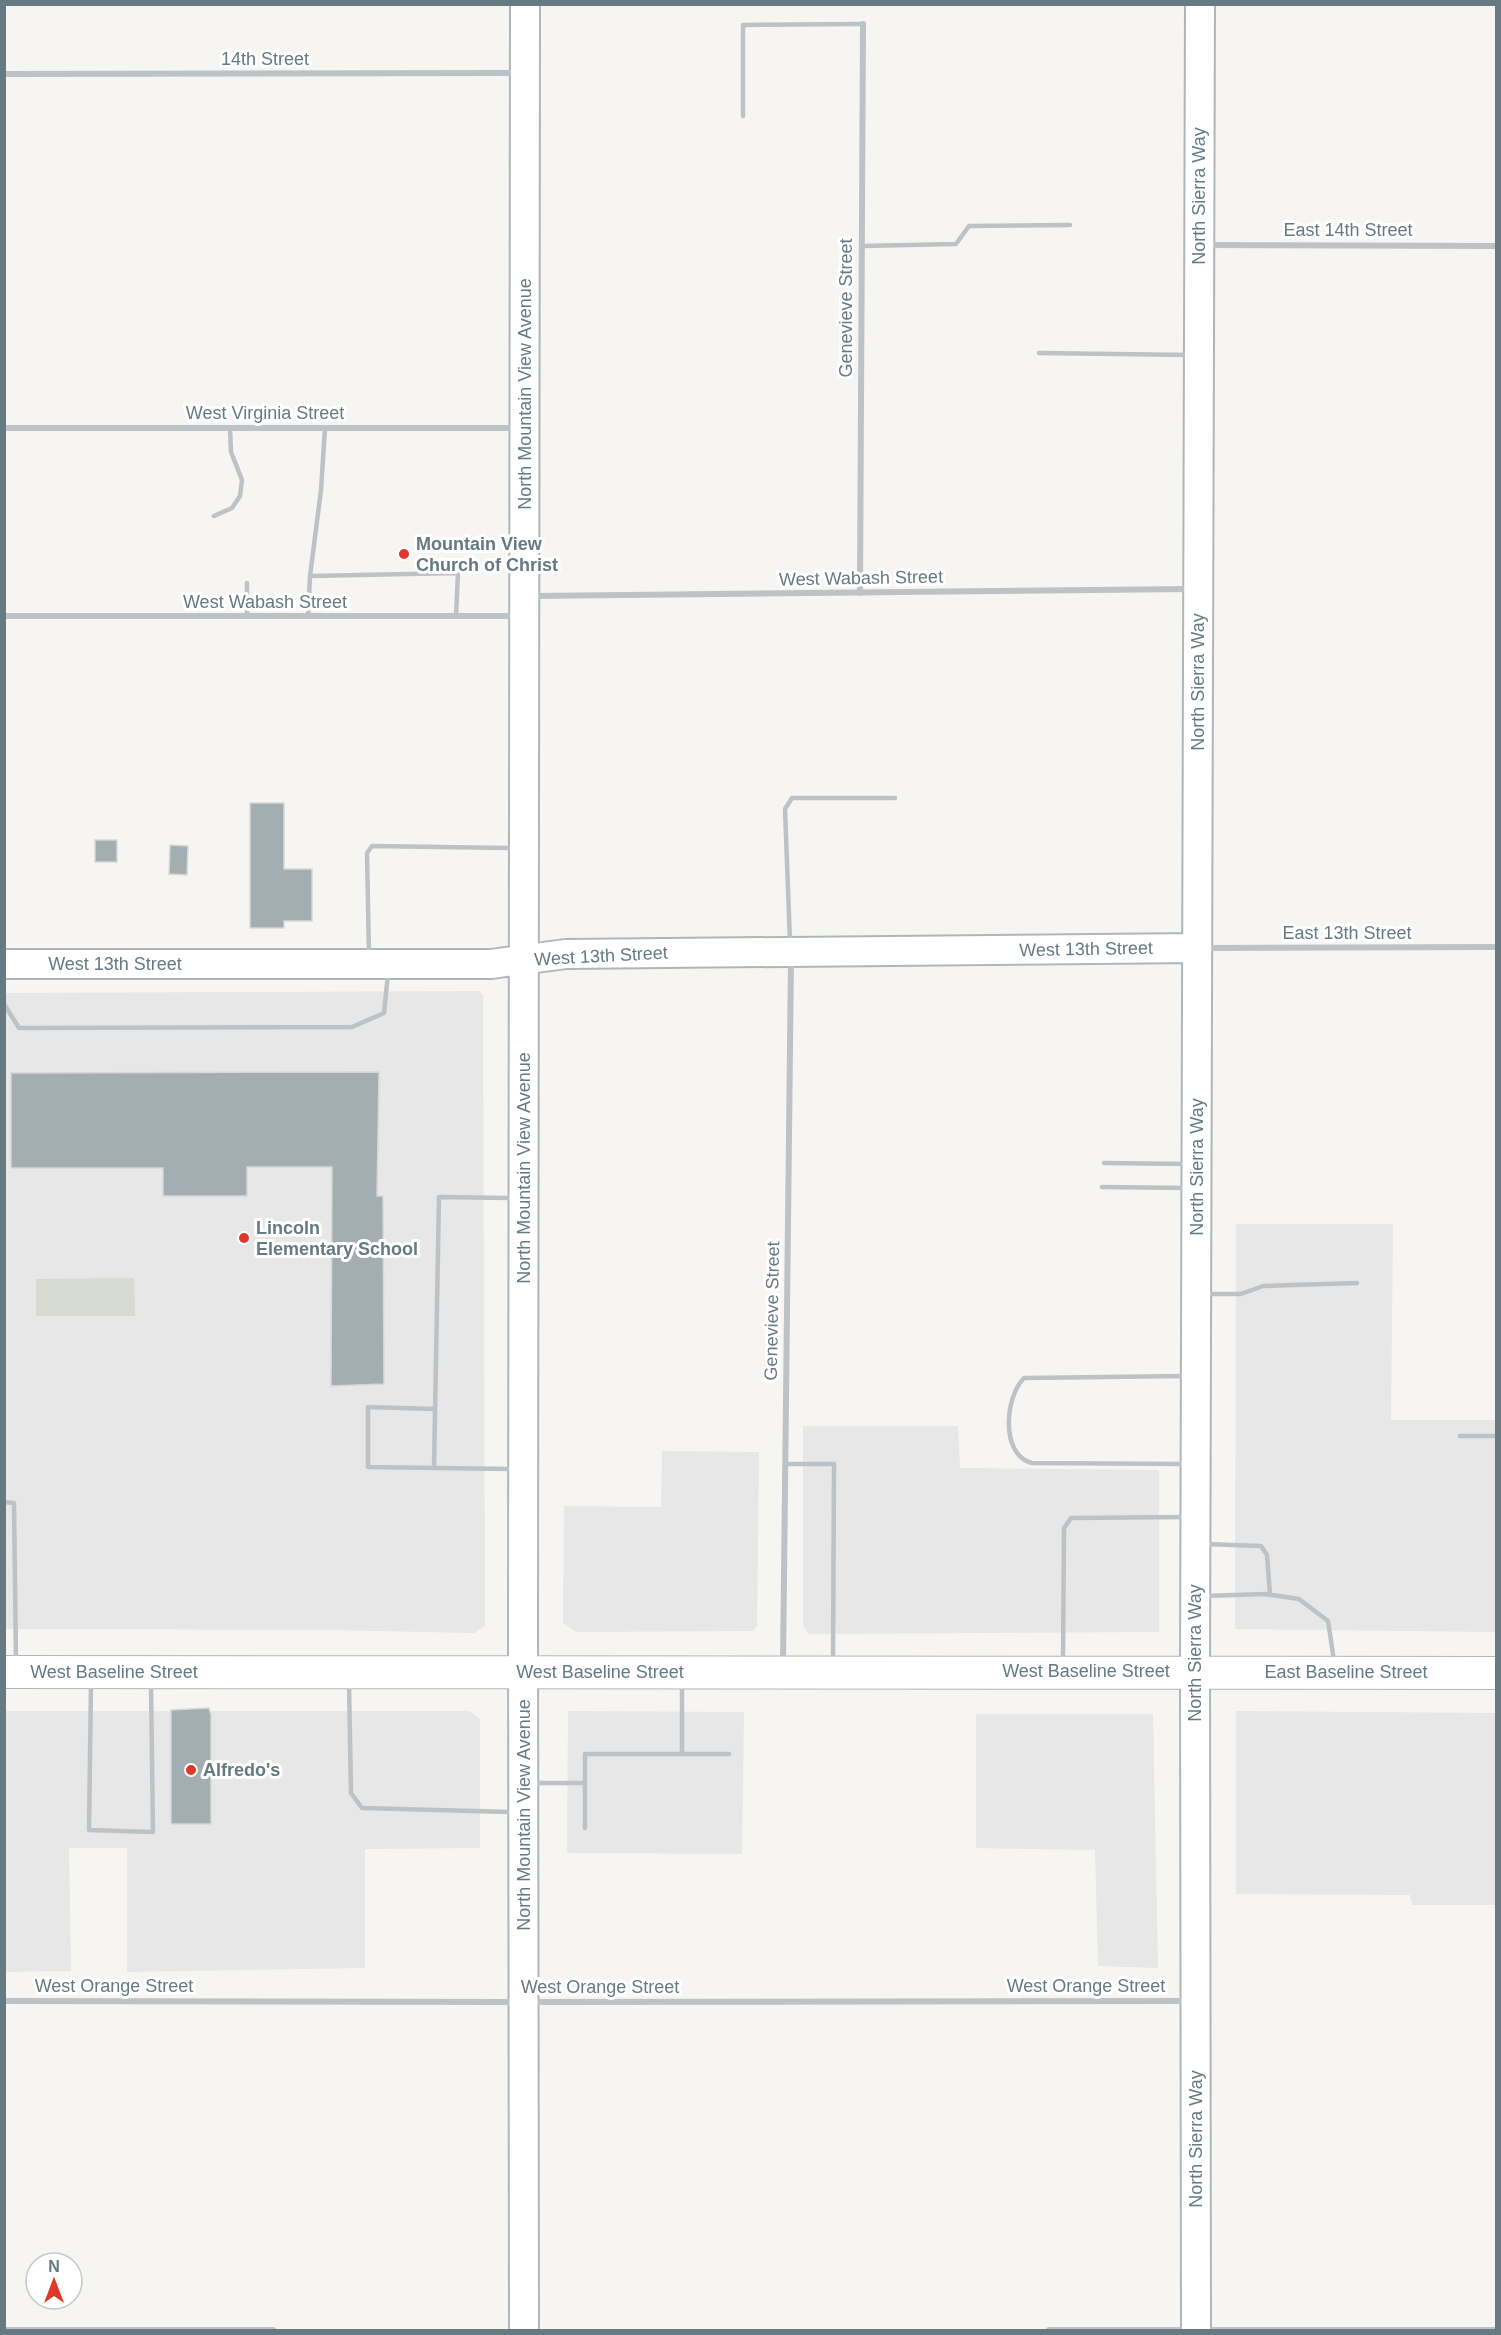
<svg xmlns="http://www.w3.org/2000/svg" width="1501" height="2335" viewBox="0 0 1501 2335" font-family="Arial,sans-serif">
<rect width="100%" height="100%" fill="#f6f5f2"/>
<!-- built -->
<path fill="#e6e7e6" d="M479 991 483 996 485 1626 474 1633 330 1630 5 1629 4 993Z
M1236 1224H1393L1391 1420H1496V1632L1235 1629Z
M803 1426H958L960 1468 1159 1470V1632L808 1634 803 1624Z
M662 1451 759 1452 757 1626 753 1631 576 1632 563 1623 564 1506 661 1507Z
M4 1711H469L480 1719V1848L365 1849V1968L127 1972V1848H69L71 1971 5 1972Z
M568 1711 744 1712 742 1854 567 1853Z
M1236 1711 1496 1713V1905H1412L1410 1895 1236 1894Z
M976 1714H1153L1158 1968 1098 1966 1095 1850 976 1848Z"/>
<!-- green -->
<path fill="#d6dad1" d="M134 1278 135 1316H36V1279Z"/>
<!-- building -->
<path fill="#a3aeb2" stroke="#d7d7d5" stroke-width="1.5" d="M250 803H284V869H312V921H284V928H250Z
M95 840H117V862H95Z
M170 845 188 846 187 875 169 874Z
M379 1072 377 1196H383L384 1384 331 1386 332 1167H247V1196H163V1168H11V1073Z
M209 1708 211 1715V1824H171V1710Z"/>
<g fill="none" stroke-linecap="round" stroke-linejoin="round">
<defs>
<path id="secondary" d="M4 964H491L566 954 1197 948
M524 2330 523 1623 525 4
M1196 2330 1195 1671 1200 4"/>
<path id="primary" d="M4 1672 1496 1673"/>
</defs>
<!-- secondary casing -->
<use href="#secondary" stroke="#afb6b9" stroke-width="32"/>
<!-- primary casing -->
<use href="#primary" stroke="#b0b6b9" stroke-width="34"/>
<!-- lane -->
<path stroke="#bcc2c5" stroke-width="4.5" d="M743 116V25L863 24
M862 246 956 244 969 226 1070 225
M1039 353 1190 355
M325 428 321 490 310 576 458 573 456 616
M214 516 232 508 240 496 242 480 231 452 230 428
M247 583V617
M308 617 310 576
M790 942 785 809 792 798H895
M369 956 367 853 372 846 513 848
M4 1004 19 1028 352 1027 384 1013 388 974
M1104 1163 1188 1164
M1102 1187 1188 1188
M1205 1294H1241L1263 1286 1357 1283
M435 1409 368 1407V1467L512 1469
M1460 1436H1496
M786 1464H834L833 1663
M1187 1464 1032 1463C1000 1455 1005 1397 1024 1378L1187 1376
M434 1468 439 1197 515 1198
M4 1502 14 1503 16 1661
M1204 1544 1261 1546 1267 1555 1270 1595
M1204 1596 1266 1594 1299 1599 1328 1621 1334 1661
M1063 1662 1064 1528 1071 1518 1186 1517
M91 1684 89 1830 153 1832 151 1685
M349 1684 351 1793 362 1808 514 1812
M682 1754V1683
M533 1783H585V1754H729
M585 1828V1783"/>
<!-- street -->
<path stroke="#bcc2c5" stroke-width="6" d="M4 74 519 73
M1206 245 1496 246
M4 428H518
M860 593 863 24
M533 596 1192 589
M4 616H518
M1204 948 1496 947
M783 1665 791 958
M4 2001 517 2002
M530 2002 1189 2001
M4 2330H273
M1049 2330H1190
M1203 2330H1496"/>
<!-- secondary -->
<use href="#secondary" stroke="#fff" stroke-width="28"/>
<!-- primary -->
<use href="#primary" stroke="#fff" stroke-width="32"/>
</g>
<!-- markers -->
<g fill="#df3729" stroke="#fff" stroke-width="2">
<circle cx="404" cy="554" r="6"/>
<circle cx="244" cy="1238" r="6"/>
<circle cx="191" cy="1770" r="6"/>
</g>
<g text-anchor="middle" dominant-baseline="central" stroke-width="6" stroke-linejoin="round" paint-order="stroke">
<!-- street labels -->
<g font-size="18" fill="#657a83" stroke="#fff">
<text x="265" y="59">14th Street</text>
<text transform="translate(1199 196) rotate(-90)">North Sierra Way</text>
<text x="1348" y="230">East 14th Street</text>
<text transform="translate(846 308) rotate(-90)">Genevieve Street</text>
<text transform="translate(525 394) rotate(-90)">North Mountain View Avenue</text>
<text x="265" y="413">West Virginia Street</text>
<text transform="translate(861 578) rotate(-1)">West Wabash Street</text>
<text x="265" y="602">West Wabash Street</text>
<text transform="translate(1198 682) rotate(-90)">North Sierra Way</text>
<text x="1347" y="933">East 13th Street</text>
<text transform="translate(1086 949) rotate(-1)">West 13th Street</text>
<text transform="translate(601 956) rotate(-3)">West 13th Street</text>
<text x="115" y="964">West 13th Street</text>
<text transform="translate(1197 1167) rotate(-90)">North Sierra Way</text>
<text transform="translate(524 1168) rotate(-90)">North Mountain View Avenue</text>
<text transform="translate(772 1311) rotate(-89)">Genevieve Street</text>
<text transform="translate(1195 1653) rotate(-90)">North Sierra Way</text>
<text x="1086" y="1671">West Baseline Street</text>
<text x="114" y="1672">West Baseline Street</text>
<text x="600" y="1672">West Baseline Street</text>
<text x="1346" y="1672">East Baseline Street</text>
<text transform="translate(524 1815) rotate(-90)">North Mountain View Avenue</text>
<text x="114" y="1986">West Orange Street</text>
<text x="1086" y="1986">West Orange Street</text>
<text x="600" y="1987">West Orange Street</text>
<text transform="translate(1196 2139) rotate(-90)">North Sierra Way</text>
</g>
<!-- poi labels -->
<g font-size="18" font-weight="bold" fill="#657a83" stroke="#fff" text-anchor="start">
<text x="416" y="544">Mountain View<tspan x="416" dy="21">Church of Christ</tspan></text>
<text x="256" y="1228">Lincoln<tspan x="256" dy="21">Elementary School</tspan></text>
<text x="203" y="1770">Alfredo's</text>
</g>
</g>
<!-- border -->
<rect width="1501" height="2335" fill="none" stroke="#657a83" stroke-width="12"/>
<!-- north arrow -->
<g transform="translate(54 2281)"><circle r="28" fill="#ffffff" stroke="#c1cacd" stroke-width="1.5"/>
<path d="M0-4.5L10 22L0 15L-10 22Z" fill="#df3729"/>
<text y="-9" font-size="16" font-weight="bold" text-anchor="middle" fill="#657a83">N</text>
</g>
</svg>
